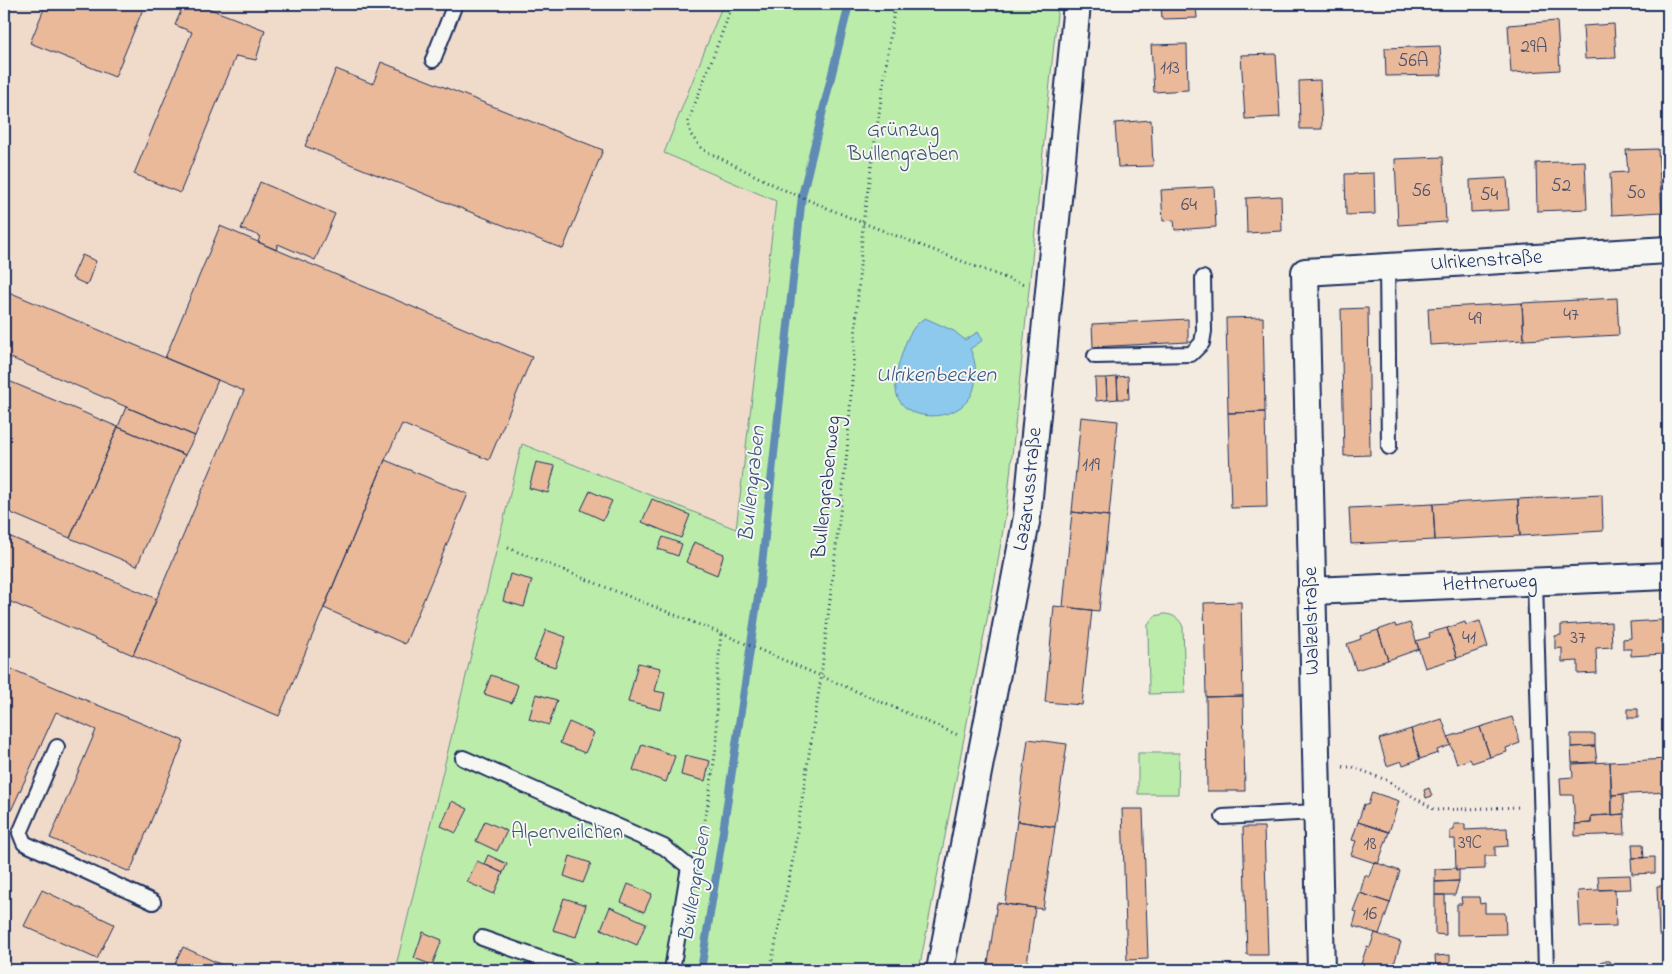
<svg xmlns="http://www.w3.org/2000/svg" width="1672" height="974" viewBox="0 0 1672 974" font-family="'Indie Flower',sans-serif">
<rect width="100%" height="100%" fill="#f3eae0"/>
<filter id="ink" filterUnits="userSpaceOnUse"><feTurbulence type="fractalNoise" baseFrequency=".02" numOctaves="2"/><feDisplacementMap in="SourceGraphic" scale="10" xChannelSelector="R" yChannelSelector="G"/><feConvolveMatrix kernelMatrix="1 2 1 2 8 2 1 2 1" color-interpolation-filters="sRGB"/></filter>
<g filter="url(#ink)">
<!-- built -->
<path fill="#f0dbcb" d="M4 4H723L664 153 776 201 736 529 522 444 395 970H4Z"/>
<!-- green -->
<path fill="#bcecaa" stroke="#6c8e84" d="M723 4H1058L1007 505 996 573 919 970H395L522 444 736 529 776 201 664 153Z
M1164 614C1173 614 1180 619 1183 627L1185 693 1149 694 1148 625 1155 616Z
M1138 753H1179L1178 794H1138Z"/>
<!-- water -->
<path fill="#8dc8ed" stroke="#5f8bb4" d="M925 318 954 331 965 340 978 332 983 340 970 349C977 362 979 387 968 400 953 420 910 423 898 398 893 387 897 370 900 360 905 344 910 326 925 318Z"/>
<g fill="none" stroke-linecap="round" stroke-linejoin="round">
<!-- stream -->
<path stroke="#5f8bb4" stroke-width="8" d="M701 970 721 845 760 583 802 196 849 4"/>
</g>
<!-- building -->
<path fill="#e9b99a" stroke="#1b2f5e" d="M46 4H130L143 9 115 77 30 43Z
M184 4H197L265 30 256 60 236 56 180 193 134 174 192 32 175 25Z
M1161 4H1196L1197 18 1162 19Z
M1557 21 1560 70 1511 73 1508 25Z
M1614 24 1616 58 1585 59 1583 26Z
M1187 44 1188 90 1154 92 1151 45Z
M1440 46 1442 75 1386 76 1385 48Z
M1276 54 1280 117 1245 119 1241 55Z
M381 62 603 150 563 249 305 146 336 69 373 84Z
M1320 80 1322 129H1300L1299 81Z
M1151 120 1153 166 1118 167 1115 123Z
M1658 149 1662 212 1612 215 1610 173 1628 172 1626 150Z
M1443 157 1446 222 1398 225 1395 159Z
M1585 161 1587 209 1537 211 1536 163Z
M1374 173 1375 214 1346 215 1345 174Z
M1507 178 1509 210 1471 212 1470 180Z
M260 182 335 214 315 260 278 244 276 250 258 242 260 236 241 229Z
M1214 187 1216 227 1175 230 1174 220 1163 221 1161 190Z
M1281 196 1282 231 1247 233 1246 198Z
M220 226 532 357 489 460 402 424 385 460 279 716 133 655 244 391 165 358Z
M82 255 96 261 87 285 72 278Z
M4 290 218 380 195 436 4 355Z
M1663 296H1668V407Z
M1617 298 1619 335 1524 340 1522 303Z
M1522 303 1524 340 1430 345 1428 308Z
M1368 308 1370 455 1344 456 1341 309Z
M1263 317 1265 412 1228 413 1226 318Z
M1188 319V342L1093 347 1092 324Z
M1128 376 1129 399H1118L1117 377Z
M1117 377 1118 399 1107 400 1106 378Z
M1095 378H1106L1107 400 1096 401Z
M4 379 118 427 70 538 4 510Z
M126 407 195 436 185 455 118 427Z
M1265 412 1267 507 1231 508 1228 413Z
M1081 417 1118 421 1109 516 1072 512Z
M118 427 185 455 137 566 70 538Z
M385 460 468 494 405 644 324 608Z
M536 462 555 466 548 493 529 488Z
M590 491 612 501 603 520 581 510Z
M1602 495 1603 531 1520 536 1518 499Z
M652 499 690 515 681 538 642 522Z
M1518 499 1520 536 1435 540 1433 504Z
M1433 504 1435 540 1351 544 1349 508Z
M1072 512 1109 516 1099 611 1063 607Z
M4 534 157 599 133 655 4 599Z
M663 537 682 544 678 556 658 549Z
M694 542 724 554 717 575 686 562Z
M510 574 532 580 524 607 503 601Z
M1241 602 1243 696 1206 697 1204 603Z
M1054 606 1092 610 1082 705 1045 702Z
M1662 620 1663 654 1631 656V649H1623V639L1631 638 1630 622Z
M1480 621 1488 647 1457 658 1447 628 1465 622 1466 625Z
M1611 622 1612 647 1596 648 1597 673 1578 674V661L1562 662V648L1555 649V636L1561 635V625Z
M1410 623 1419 649 1388 660 1378 630 1395 624 1396 627Z
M1447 628 1457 658 1425 668 1416 641 1430 637 1429 633Z
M546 630 566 637 555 667 534 660Z
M1378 630 1388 660 1356 670 1347 644 1361 639 1360 636Z
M1662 638H1668V664H1663Z
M638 663 661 668 655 691 665 693 661 710 628 702Z
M4 666 184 741 130 872 50 838 96 730 56 712 10 813 4 810Z
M491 675 518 685 512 703 484 694Z
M536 694 557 700 549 725 529 719Z
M1243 696 1245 791H1207L1206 697Z
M1628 709H1638V718H1628Z
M1512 717 1520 743 1506 748 1507 752 1490 757 1480 727Z
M1442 719 1451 745 1437 750 1438 753 1420 759 1411 729Z
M569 722 594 733 585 753 560 743Z
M1480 727 1490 757 1472 763 1470 759 1457 764 1448 737Z
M1411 729 1420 759 1403 765 1401 761 1387 766 1379 739Z
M1571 734H1595V746L1571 747Z
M1028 739 1067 744 1055 827 1017 821Z
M642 744 675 756 666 782 633 770Z
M1595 746 1597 762 1572 763 1571 747Z
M685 755 710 761 705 781 681 775Z
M1668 759V792L1612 795 1610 762Z
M1610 762 1612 815 1591 816V823L1575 824 1573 795H1561L1560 778 1573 777 1572 764Z
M1429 788 1432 796 1426 798 1424 790Z
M1372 792 1399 801 1389 832 1358 822 1364 804 1368 805Z
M1623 794 1624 814 1612 815V795Z
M452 801 468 809 456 833 441 826Z
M1122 809H1143L1148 959 1127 960Z
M1624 814 1625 834 1575 836V824L1591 823V816Z
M485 821 507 831 497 851 476 841Z
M1017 821 1055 827 1043 909 1005 904Z
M1358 822 1389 832 1378 864 1351 855 1356 841 1352 840Z
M1454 824H1465V830L1507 828 1508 846 1495 847V856H1485V869L1456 870 1455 839H1450V831L1454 830Z
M1243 827H1264L1268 955H1247Z
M1632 844H1643L1644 858H1633Z
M488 855 507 864 503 873 484 864Z
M570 856 591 863 583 883 564 876Z
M1655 857V873L1632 874 1631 858Z
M477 861 503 873 494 894 467 882Z
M1374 862 1400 871 1390 903 1360 893 1365 875 1369 877Z
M1456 868V870H1459V881L1435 882V869Z
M1630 875 1631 889 1599 890 1598 876Z
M1459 881 1455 895H1435V882Z
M628 884 652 894 644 912 621 902Z
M1657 886H1668V935H1659Z
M1615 889 1616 926 1580 927 1578 891Z
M42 890 114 924 97 959 24 926Z
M1360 893 1390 903 1379 934 1353 926 1357 912 1353 911Z
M1435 895H1445L1446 935 1435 934Z
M1461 897H1479L1480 904 1485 903V913H1505L1506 934 1457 935V904H1462Z
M564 898 586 905 576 937 553 930Z
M997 903 1035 908 1026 970H987Z
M610 907 646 923 637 945 601 929Z
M423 932 442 940 432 965 414 958Z
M1375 933 1401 942 1392 970H1381L1361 964 1367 946 1370 947Z
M183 947 233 970H172Z
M1450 955V970H1436L1435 956Z
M1602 961H1610L1613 967 1632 966V970H1579V968L1599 967Z
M1361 964 1381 970H1359Z
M1457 964H1475V970H1457Z"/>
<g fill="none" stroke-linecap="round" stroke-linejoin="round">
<defs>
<path id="service" d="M433 60 455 4
M1387 267 1389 447
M1095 356 1191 354 1202 343 1204 331 1203 278
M1535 581 1546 970
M57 747 20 833 24 843 153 902
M463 758 664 847 689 867 672 970
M1223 817 1316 812
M482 938 573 970"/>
<g id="minor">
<path id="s1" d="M1311 591 1668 576"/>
<path id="s2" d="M940 970 1027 517 1077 4"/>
<path id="s3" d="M1321 970 1305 272 1668 250"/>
</g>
</defs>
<!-- service casing -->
<use href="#service" stroke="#1b2f5e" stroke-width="18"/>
<!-- minor casing -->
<use href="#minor" stroke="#1b2f5e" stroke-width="30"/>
<!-- path -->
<path stroke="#1b2f5e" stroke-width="3" stroke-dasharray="1 4" stroke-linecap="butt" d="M733 4 688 122 691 135 702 149 782 189 858 221 1024 285
M508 548 730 637 958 735
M1343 767H1353L1386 780 1435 810 1521 807
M699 849 708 804 717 740 716 691 721 633
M770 970 792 864 821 677 847 452 863 223 895 4"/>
<!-- service -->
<use href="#service" stroke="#f6f6f2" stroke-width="14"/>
<!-- minor -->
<use href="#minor" stroke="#f6f6f2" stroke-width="26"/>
</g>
</g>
<g text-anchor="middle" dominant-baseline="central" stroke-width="4" stroke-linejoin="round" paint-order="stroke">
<!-- number labels -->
<g font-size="19" fill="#4e526d">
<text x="1534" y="47">29A</text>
<text x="1413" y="61">56A</text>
<text x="1170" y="68">113</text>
<text x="1561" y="186">52</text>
<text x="1421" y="191">56</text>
<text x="1636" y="193">50</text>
<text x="1489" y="195">54</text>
<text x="1189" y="205">64</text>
<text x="1571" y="315">47</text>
<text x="1475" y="319">49</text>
<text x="1091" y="465">119</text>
<text x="1469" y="638">41</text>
<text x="1578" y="638">37</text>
<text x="1470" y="843">39C</text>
<text x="1370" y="844">18</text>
<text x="1370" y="914">16</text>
</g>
<!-- park labels -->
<g font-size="21" fill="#3b556d" stroke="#f6f6f2">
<text x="903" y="131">Grünzug<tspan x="903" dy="24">Bullengraben</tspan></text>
<text x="567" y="833">Alpenveilchen</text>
</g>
<!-- street labels -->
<g font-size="21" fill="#1b2f5e" stroke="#f6f6f2">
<text stroke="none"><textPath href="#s3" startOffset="880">Ulrikenstraße</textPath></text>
<text transform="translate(827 487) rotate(-84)">Bullengrabenweg</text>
<text stroke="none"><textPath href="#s2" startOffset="489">Lazarusstraße</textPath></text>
<text stroke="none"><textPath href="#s1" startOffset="179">Hettnerweg</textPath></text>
<text transform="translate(1312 621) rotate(-91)">Walzelstraße</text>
</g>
<!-- water labels -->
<g font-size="22" font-style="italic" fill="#385582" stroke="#f6f6f2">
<text x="936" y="376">Ulrikenbecken</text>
<text transform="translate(753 484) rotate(-84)">Bullengraben</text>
<text transform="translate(696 884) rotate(-81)">Bullengraben</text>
</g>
</g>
<!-- margin -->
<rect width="1672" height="974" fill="none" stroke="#f6f6f2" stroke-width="20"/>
<rect x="10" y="10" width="1652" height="954" fill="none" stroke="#1b2f5e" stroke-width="2" filter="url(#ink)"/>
</svg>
